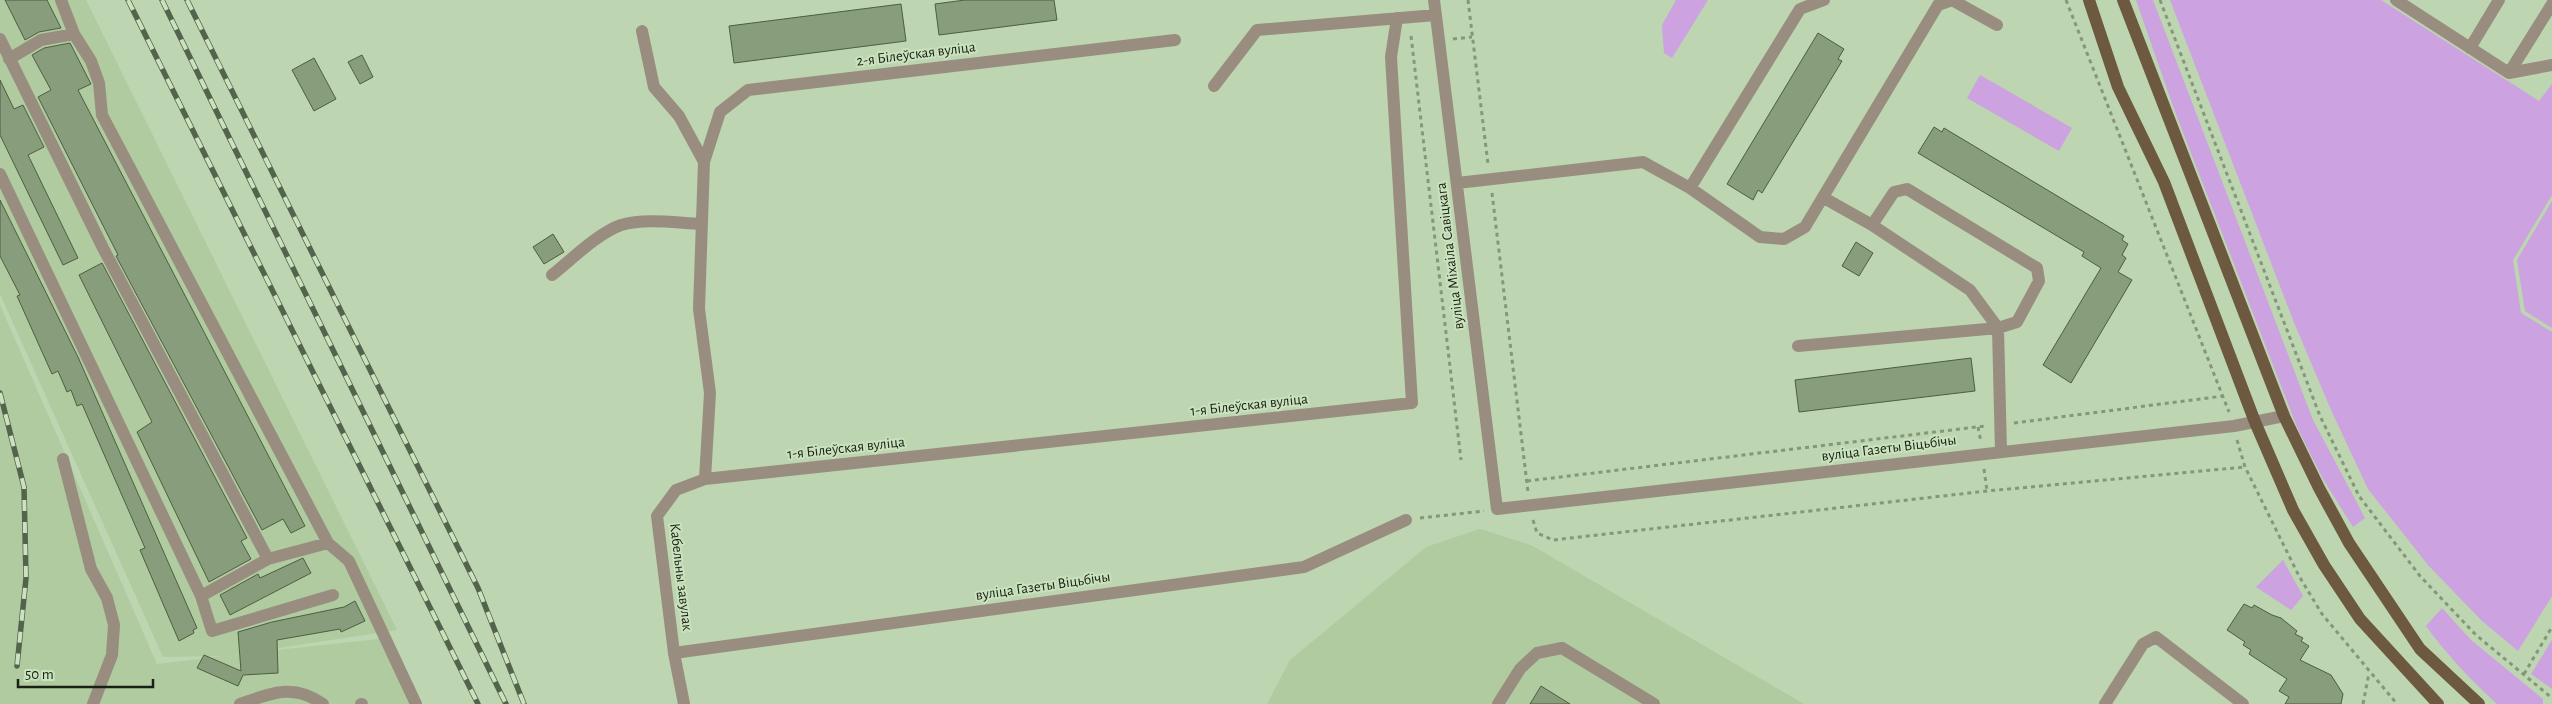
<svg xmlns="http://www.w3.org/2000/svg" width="2552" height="704" viewBox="0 0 2552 704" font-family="'Alegreya Sans',sans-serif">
<rect width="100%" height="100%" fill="#bdd5b0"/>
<!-- built -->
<path fill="#b0cba0" d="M0 0H86L397 630 232 655 379 639 411 704H0V305L157 664 224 656 163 657 0 294Z
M1480 529 1531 545 1804 704H1267L1290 660 1426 547Z"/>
<!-- green -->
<path fill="#cca2e0" d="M1676 0H1708L1672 58 1664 53 1662 25Z
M2136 0H2153L2313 420 2365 518 2353 527 2323 479 2297 427 2174 109Z
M2170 0H2381L2539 101 2552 84V195L2513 260 2521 313 2552 332V596L2518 651 2482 621 2428 565 2368 489 2331 410 2293 320Z
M1980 75 2072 128 2059 151 1967 98Z
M2552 201V328L2525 311 2517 260Z
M2283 560 2303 596 2291 610 2256 587Z
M2442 608 2471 640 2543 699V704H2497C2471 680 2447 655 2426 626Z
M2552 640V689L2531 674Z"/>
<!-- building -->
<path fill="#879d7b" stroke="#4c5f40" d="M5 0H47L61 28 39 32 25 40Z
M965 0H1054L1057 20 939 35 935 4Z
M901 4 906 41 734 63 729 26Z
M1818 33 1844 49 1838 59 1842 61 1762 193 1758 190 1753 200 1727 184Z
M70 43 91 84 78 90 305 526 291 533 283 519 262 530 116 256 118 255 38 97 51 90 32 55 44 48Z
M362 55 373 77 360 84 348 62Z
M314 58 336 99 314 111 292 70Z
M0 80 14 109 23 105 44 147 28 155 78 258 63 265 0 135Z
M1934 127 1942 132 1944 128 2124 236 2122 240 2128 244 2122 255 2126 258 2118 272 2132 280 2071 383 2043 365 2101 268 2082 256 2084 252 1918 153Z
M0 200 78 357 197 628 193 630 194 633 179 641 140 550 145 548 82 404 77 406 71 390 67 392 58 371 52 374 17 296 20 295 0 256Z
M553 234 564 252 544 264 533 247Z
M1856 242 1873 253 1859 276 1842 266Z
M102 263 247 538 241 541 251 559 209 582 137 432 152 422 79 275Z
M1971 358 1975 391 1799 412 1795 380Z
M303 558 311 573 230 615 220 595 258 574 260 578Z
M355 601 365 621 341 632 340 629 277 640 278 673 243 675 238 686 197 668 204 655 241 671 238 632 272 622 344 607Z
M2244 604 2252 608 2254 605 2272 615 2281 618 2297 631 2295 634 2303 638 2301 641 2309 646 2300 660 2331 675 2343 694 2341 704H2285L2289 697 2279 691 2287 679 2249 654 2251 650 2243 645 2245 642 2227 630Z
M1541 686 1570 704H1530Z"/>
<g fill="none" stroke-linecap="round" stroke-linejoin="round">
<!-- path -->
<path stroke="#84977a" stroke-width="3" stroke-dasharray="4 4" stroke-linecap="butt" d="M1468 0 1488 164
M2066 0 2229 412
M2160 0 2320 416 2359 496 2420 576 2476 635 2552 698
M1411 36 1461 460
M1453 39 1472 37
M1492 193 1528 492
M2014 423 2223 396
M1978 427 1981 442
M2237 440 2245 467 2299 576 2322 614 2397 704
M1984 469 1987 491
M1527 481 1985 426
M1420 518 1484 511
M1533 520 1537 533 1553 540 1987 491 2245 467
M2524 674 2552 627
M2363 704 2369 673"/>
<!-- minor -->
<path stroke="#998d7f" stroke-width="12" d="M61 0 74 34 91 61 99 83 102 115 328 543
M1434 0 1497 509 2234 426 2284 416
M1952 0 1997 25
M2396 0 2509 73 2552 65
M642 31 654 87 679 116 704 162 699 309 710 393 705 479
M0 39 103 248 268 559 328 543 349 561 416 704
M2470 48 2499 0
M9 59 41 40 74 34
M2509 73 2552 4
M1214 86 1257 30 1436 15
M704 162 720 112 748 90 1175 40
M0 174 201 596 268 559
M1457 183 1643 162 1690 188 1800 9 1824 0
M1690 188 1760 237 1784 239 1805 227 1938 5 1952 0
M1824 198 1872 225 1970 290 1998 328 2001 452
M552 275C571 260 598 233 621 225 646 218 676 223 702 224
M1798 346 1998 328 2017 322 2039 281 2037 268 1907 189 1894 192 1872 225
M63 459 91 569 107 598 114 625 112 655 93 704
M201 596 212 631 333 595
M674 653 1304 567 1406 520
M240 704C272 693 293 683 323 704
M361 704H362
M684 704 674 653 657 516 676 490 705 479 1412 403 1391 57 1397 18
M1498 704 1520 669 1537 653 1562 648 1654 704
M2105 704 2143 644 2156 637 2243 704"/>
<!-- major -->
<path stroke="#6d593f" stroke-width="12" d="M2089 0 2118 87 2164 182 2255 422 2293 510 2324 565 2360 619 2438 704
M2123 0 2284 416 2319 488 2349 543 2420 649 2479 704"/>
<defs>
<path id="rail" d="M128 0 478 704
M162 0 506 704
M187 0 478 588 524 704
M0 393 24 487 26 578 17 666"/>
</defs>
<!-- rail casing -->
<use href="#rail" stroke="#54634c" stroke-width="5.5"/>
<!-- rail -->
<use href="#rail" stroke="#cae2bd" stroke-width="4" stroke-dasharray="11" stroke-linecap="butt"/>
</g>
<g text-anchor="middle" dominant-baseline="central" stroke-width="4" stroke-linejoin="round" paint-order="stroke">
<!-- street labels -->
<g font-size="15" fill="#182113" stroke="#cae2bd">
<text transform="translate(916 54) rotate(-7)">2-я Білеўская вуліца</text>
<text transform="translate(1450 256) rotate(-97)">вуліца Міхаіла Савіцкага</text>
<text transform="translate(1249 405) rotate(-6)">1-я Білеўская вуліца</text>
<text transform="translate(846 448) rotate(-6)">1-я Білеўская вуліца</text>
<text transform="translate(1889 448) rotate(-7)">вуліца Газеты Віцьбічы</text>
<text transform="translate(681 577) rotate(83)">Кабельны завулак</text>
<text transform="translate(1043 586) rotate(-8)">вуліца Газеты Віцьбічы</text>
</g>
</g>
<!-- scale -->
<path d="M18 679v8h135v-8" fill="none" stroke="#182113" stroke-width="2.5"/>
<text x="25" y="679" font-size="15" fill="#182113" stroke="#cae2bd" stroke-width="4" paint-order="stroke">50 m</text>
</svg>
